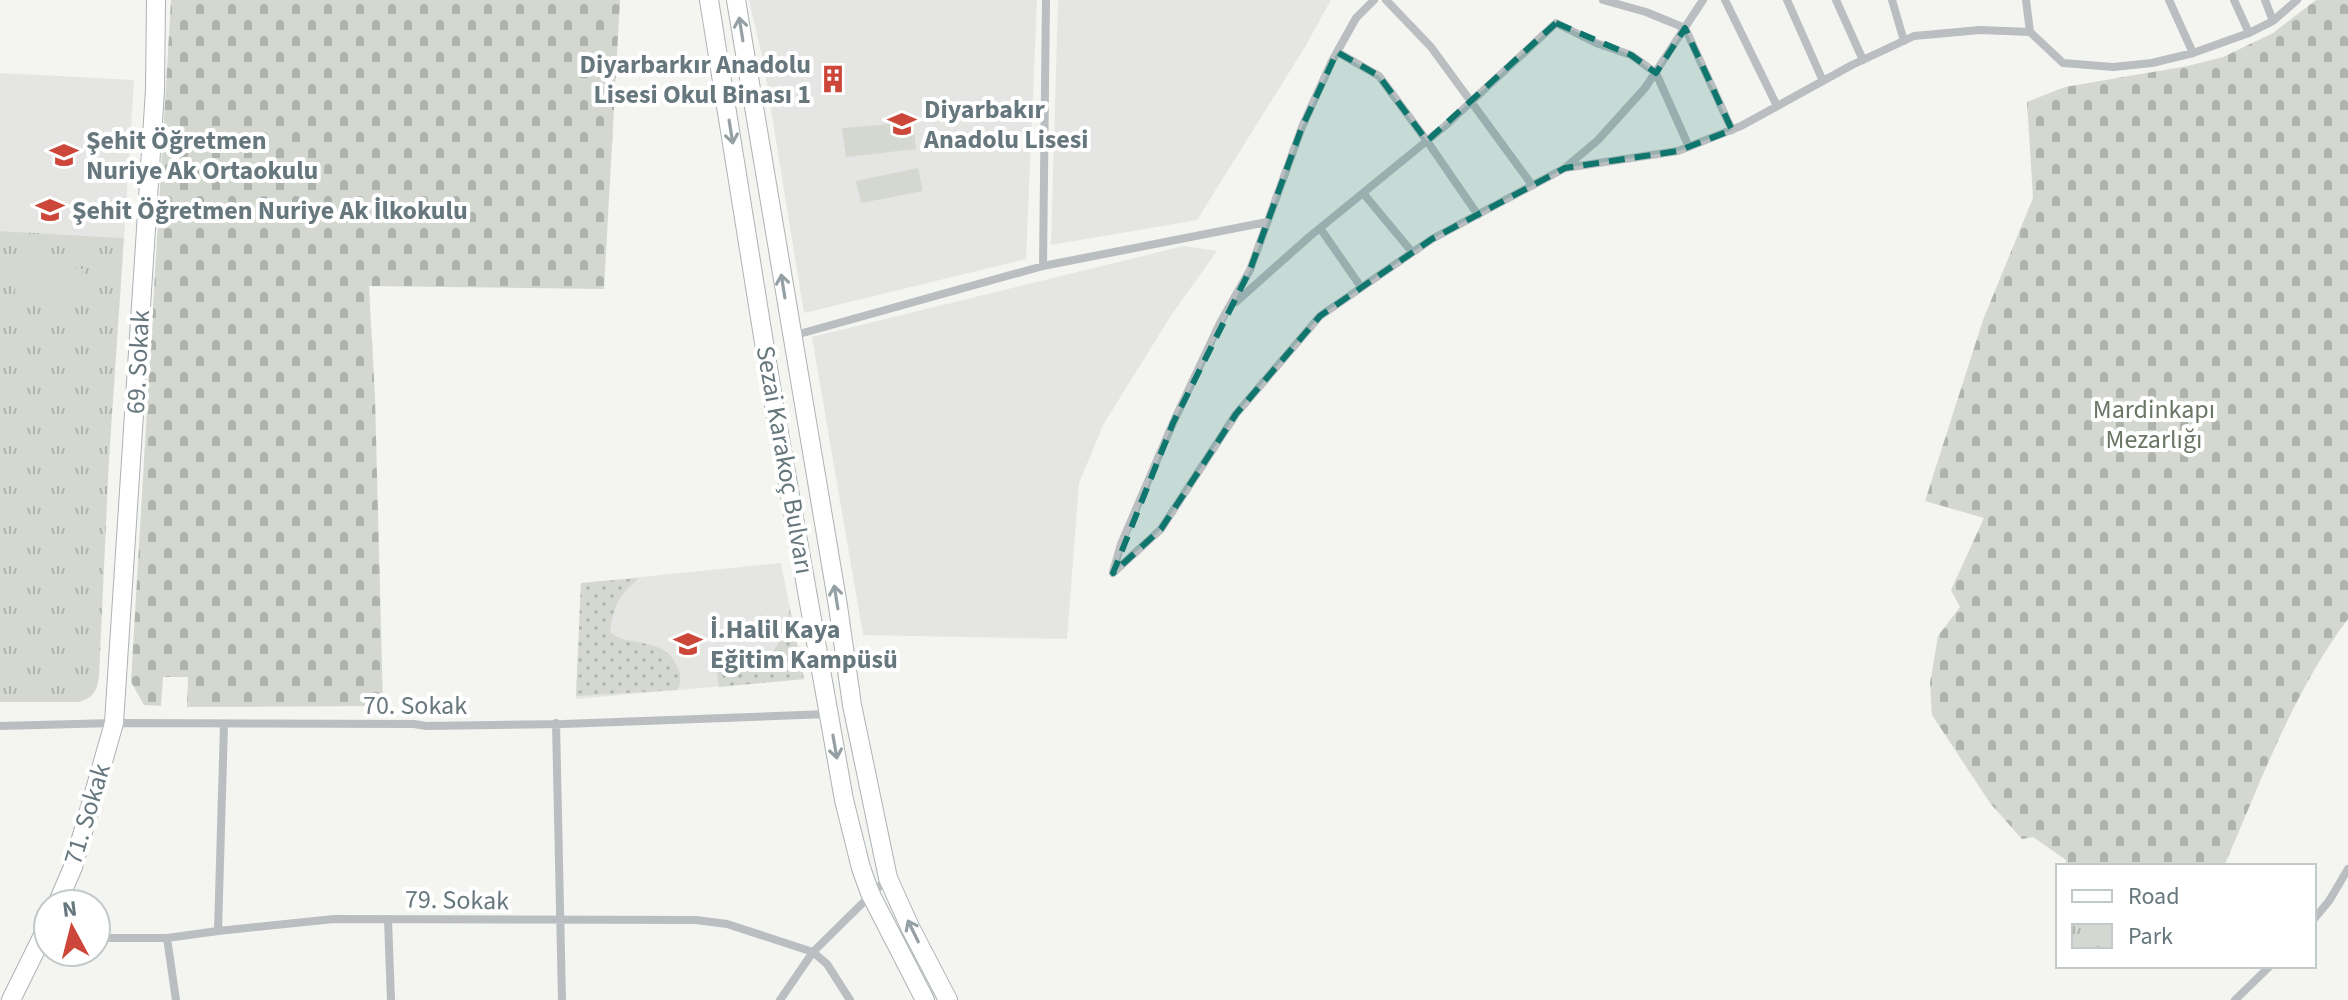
<svg xmlns="http://www.w3.org/2000/svg" width="2348" height="1000" viewBox="0 0 2348 1000" font-family="'Source Sans 3',sans-serif">
<defs>
<pattern id="grass-dots" width="8" height="8" patternUnits="userSpaceOnUse" patternTransform="scale(2)"><rect width="8" height="8" fill="#d4d8d1"/><path d="M2 2h.1M6 6h.1" fill="none" stroke="#b0b4af" stroke-width="1.8" stroke-linecap="round"/></pattern>
<pattern id="cemetery-stones" width="16" height="16" patternUnits="userSpaceOnUse" patternTransform="scale(2)"><rect width="16" height="16" fill="#d4d8d1"/><path d="M2 7V4a2 2 0 0 1 4 0v3zM10 15v-3a2 2 0 0 1 4 0v3z" fill="#b0b4af"/></pattern>
<pattern id="park-tufts" width="24" height="20" patternUnits="userSpaceOnUse" patternTransform="scale(2)"><rect width="24" height="20" fill="#d4d8d1"/><path d="M3 7l-1-3M5 7V3M7 7l1-3M15 17l-1-3M17 17v-4M19 17l1-3" fill="none" stroke="#b0b4af"/></pattern>
</defs>
<rect width="100%" height="100%" fill="#f4f4f1"/>
<!-- built -->
<path fill="#e5e5e4" d="M749 0H1037L1026 259 804 313 763 61Z
M1058 0H1331L1305 47 1197 220 1051 245Z
M0 73 134 80 124 238 0 231Z
M1184 246 1217 251 1172 314 1103 425 1079 483 1067 639 863 635 812 337Z
M781 563 804 679 576 699 581 583Z"/>
<!-- grass -->
<path fill="url(#grass-dots)" d="M639 578C619 595 613 606 610 632 627 648 663 635 677 666 681 674 682 682 677 690L576 696 581 583Z
M790 608 804 679 719 687 717 672C766 662 779 660 790 608Z"/>
<!-- cemetery -->
<path fill="url(#cemetery-stones)" d="M171 0H620L604 289 369 286 375 397 383 706 187 707 188 677H163L161 706 144 705 131 682Z
M2316 0H2348V619C2292 693 2261 782 2224 866H2066V860L2033 837 2022 839 1990 803 1932 715 1930 683 1938 636 1960 607 1951 590 1984 518 1925 501 1983 320 2033 198 2027 102 2065 87 2188 66 2223 57 2273 33Z"/>
<!-- park -->
<path fill="url(#park-tufts)" d="M0 231 124 238 109 459 99 676C97 691 94 697 79 702H0Z"/>
<!-- pitch -->
<path fill="#d4d8d1" d="M913 122 916 149 846 157 842 128Z
M918 168 923 191 861 203 856 181Z
M17 265 83 269 80 300 15 295Z"/>
<g fill="none" stroke-linecap="round" stroke-linejoin="round">
<defs>
<path id="secondary" d="M709 0 774 405 844 800 861 868 870 893 925 1000
M736 0 838 606 852 705 888 878 910 927 948 1000
M57 904 73 867 114 723 155 90 156 0
M11 1000 48 925"/>
</defs>
<!-- secondary casing -->
<use href="#secondary" stroke="#acb3b5" stroke-width="20"/>
<!-- street -->
<path stroke="#babec0" stroke-width="8" d="M1386 0 1431 47 1532 185
M1603 0 1646 12 1685 28 1732 130
M1725 0 1777 106
M1787 0 1823 81
M1836 0 1863 60
M1892 0 1904 41
M2026 0 2030 32 2063 63 2113 67 2152 63 2193 53 2249 33 2273 21 2297 0
M2169 0 2193 53
M2234 0 2249 33
M2265 0 2273 21
M1337 52 1379 76 1427 141 1478 215
M1566 167 1598 140 1645 88 1703 0
M1363 193 1412 252
M1320 228 1361 287
M1043 266 1046 0
M1236 302 1309 237 1445 126 1556 23 1596 43 1631 55 1656 73 1689 147
M792 336 1043 266 1267 222
M1113 572 1121 544 1173 423 1220 323 1250 270 1302 127 1332 61 1356 18 1374 0
M1113 573 1161 529 1236 414 1320 316 1432 239 1565 168 1678 151 1741 126 1852 65 1914 36 1980 30 2030 32
M556 723 562 1000
M0 726 114 723 414 724 426 726 563 724 828 714
M388 919 391 1000
M2314 919 2329 901 2348 869
M218 931 224 725
M96 938H167L218 931 334 919 696 920 727 924 813 952 827 964 850 1000
M167 938 176 1000
M780 1000 813 952 888 878
M2235 1000 2270 966"/>
<!-- secondary -->
<use href="#secondary" stroke="#fff" stroke-width="18"/>
</g>
<!-- one-way arrows -->
<defs><path id="oneway-shaft" d="M-6 0H5M1.5-3L5.5 0L1.5 3" fill="none" stroke-width="1.6" stroke-linecap="round" stroke-linejoin="round" transform="scale(2)"/></defs>
<g stroke="#95a0a5">
<use href="#oneway-shaft" transform="translate(741 29) rotate(-99)"/>
<use href="#oneway-shaft" transform="translate(731 132) rotate(81)"/>
<use href="#oneway-shaft" transform="translate(783 286) rotate(-99)"/>
<use href="#oneway-shaft" transform="translate(836 597) rotate(-99)"/>
<use href="#oneway-shaft" transform="translate(835 747) rotate(80)"/>
<use href="#oneway-shaft" transform="translate(913 931) rotate(-116)"/>
</g>
<!-- marked area -->
<path fill="#0f766e" fill-opacity="0.2" stroke="#0f766e" stroke-width="6" stroke-dasharray="16 10" stroke-linejoin="round" d="M1556 23 1631 55 1656 73 1685 28 1732 130 1678 151 1565 168 1432 239 1320 316 1236 414 1161 529 1113 573 1173 423 1250 270 1302 127 1337 52 1379 76 1427 141Z"/>
<!-- icons -->
<defs>
<symbol id="building-bare" viewBox="-9 -9 18 18"><path d="M-4-6H4V6H1V3H-1V6H-4ZM-2.5-4.3h1.7v1.8h-1.7ZM.8-4.3h1.7v1.8H.8ZM-2.5-1h1.7V.8h-1.7ZM.8-1h1.7V.8H.8Z" fill="#cc4739" stroke="#fff" stroke-width="2.5" paint-order="stroke"/></symbol>
<symbol id="school-bare" viewBox="-9 -9 18 18"><path d="M0-5L7-2L0 1L-7-2ZM-4 1L0 2.5L4 1V4Q0 6-4 4Z" fill="#cc4739" stroke="#fff" stroke-width="2.5" paint-order="stroke"/></symbol>
</defs>
<g fill-rule="evenodd">
<use href="#building-bare" x="813" y="59" width="40" height="40"/>
<use href="#school-bare" x="882" y="104" width="40" height="40"/>
<use href="#school-bare" x="44" y="135" width="40" height="40"/>
<use href="#school-bare" x="30" y="190" width="40" height="40"/>
<use href="#school-bare" x="668" y="624" width="40" height="40"/>
</g>
<g text-anchor="middle" dominant-baseline="central" stroke-width="8" stroke-linejoin="round" paint-order="stroke">
<!-- poi labels -->
<g font-size="26" font-weight="bold" fill="#67777e" stroke="#fff" text-anchor="start">
<text x="811" y="64" text-anchor="end">Diyarbarkır Anadolu<tspan x="811" dy="30">Lisesi Okul Binası 1</tspan></text>
<text x="924" y="109">Diyarbakır<tspan x="924" dy="30">Anadolu Lisesi</tspan></text>
<text x="86" y="140">Şehit Öğretmen<tspan x="86" dy="30">Nuriye Ak Ortaokulu</tspan></text>
<text x="72" y="210">Şehit Öğretmen Nuriye Ak İlkokulu</text>
<text x="710" y="629">İ.Halil Kaya<tspan x="710" dy="30">Eğitim Kampüsü</tspan></text>
</g>
<!-- street labels -->
<g font-size="26" fill="#67777e" stroke="#fff">
<text transform="translate(138 362) rotate(-87)">69. Sokak</text>
<text transform="translate(785 460) rotate(80)">Sezai Karakoç Bulvarı</text>
<text x="415" y="705">70. Sokak</text>
<text transform="translate(87 814) rotate(-73)">71. Sokak</text>
<text transform="translate(457 900) rotate(1)">79. Sokak</text>
</g>
<!-- park labels -->
<g font-size="26" fill="#6b7665" stroke="#fff">
<text x="2154" y="409">Mardinkapı<tspan x="2154" dy="30">Mezarlığı</tspan></text>
</g>
</g>
<!-- legend -->
<rect x="2056" y="864" width="260" height="104" fill="#ffffff" stroke="#c2c9cb" stroke-width="2"/>
<rect x="2072" y="890" width="40" height="12" fill="#ffffff" stroke="#c2c9cb" stroke-width="2"/>
<text x="2128" y="904" font-size="24" fill="#67777e">Road</text>
<rect x="2072" y="924" width="40" height="24" fill="url(#park-tufts)" stroke="#c2c9cb" stroke-width="2"/>
<text x="2128" y="944" font-size="24" fill="#67777e">Park</text>
<!-- north arrow -->
<g transform="translate(72 928) rotate(353)"><circle r="38" fill="#ffffff" stroke="#c2c9cb" stroke-width="2"/>
<path d="M0-6L14 30L0 20L-14 30Z" fill="#cc4739"/>
<text y="-12" font-size="22" font-weight="bold" text-anchor="middle" fill="#67777e">N</text>
</g>
</svg>
